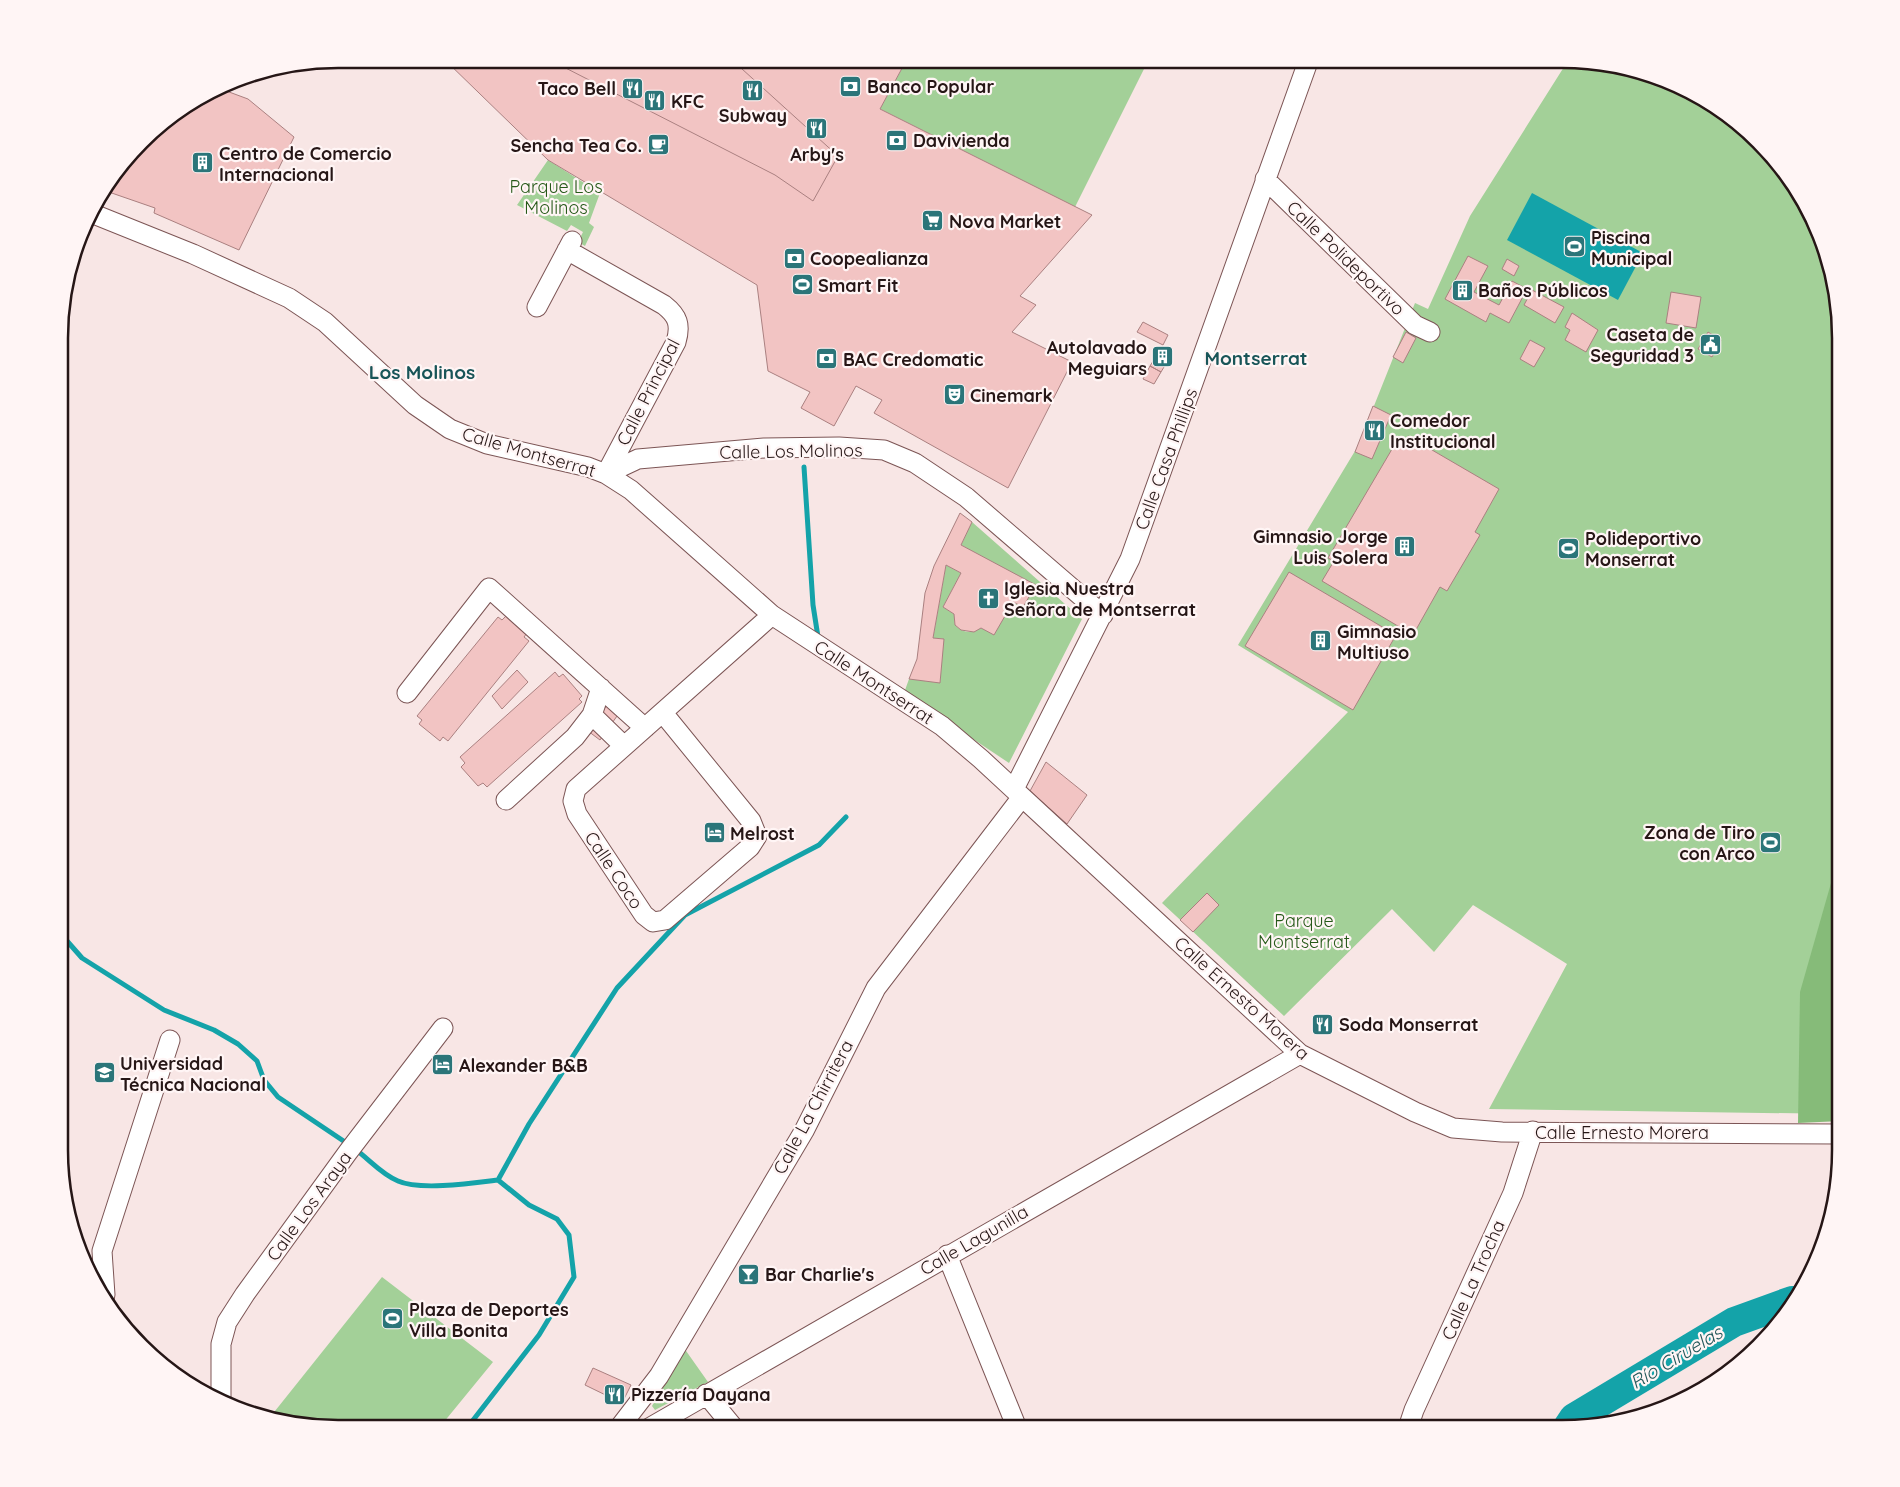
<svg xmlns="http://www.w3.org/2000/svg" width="1900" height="1487" viewBox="0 0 1900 1487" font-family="Quicksand,sans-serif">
<rect width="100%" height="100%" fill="#f8e6e5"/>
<!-- green -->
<path fill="#a3d098" d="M907 59H1149L1075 207 880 109Z
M1569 59H1580L1669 80 1746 128 1813 215 1836 283 1841 338V1114L1489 1109 1567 964 1473 905 1434 952 1392 909 1284 1016 1162 903 1348 712 1238 645 1358 446 1415 303 1428 309 1470 216Z
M548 160 600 193 589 223 594 227 585 246 578 242 583 232 571 225 567 231 517 205Z
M972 522 1082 619 1009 763 904 693 909 679 940 682 943 639 933 638 946 565 961 573 943 607 954 614 955 625C963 633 971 634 981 628L994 634 1013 602 1023 607 1035 586 961 545Z
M382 1277 493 1362 439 1428H320L271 1416Z
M684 1348 708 1382 655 1410 652 1406Z"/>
<!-- forest -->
<path fill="#86bb79" d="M1841 848V1121L1798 1123 1800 992Z"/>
<!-- water -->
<path fill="#14a3a9" d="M1532 193 1643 253 1618 300 1507 240Z"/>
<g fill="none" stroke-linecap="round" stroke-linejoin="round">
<!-- stream -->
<path stroke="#14a3a9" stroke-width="5" d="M804 467 813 605 818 637
M60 933 82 958 164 1010 214 1030 238 1044 257 1061 264 1080 278 1097 348 1144
M355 1149C370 1160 381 1174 398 1181 420 1191 474 1183 498 1180
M498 1180 529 1124 617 988 685 915 819 845 846 817
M467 1428 539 1335 574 1277 569 1235 557 1219 529 1205 498 1180"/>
<!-- river -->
<path stroke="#14a3a9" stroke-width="30" d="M1568 1427 1574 1418 1734 1322 1792 1301"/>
</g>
<!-- building -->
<path fill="#f2c4c3" stroke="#aa8080" d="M444 59H907L880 109 1092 215 1020 296 1036 305 1012 332 1072 362 1008 488 874 413 882 400 856 386 834 426 801 408 810 392 768 371 757 285 548 160Z
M548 59H731L838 156 813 201 775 175Z
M221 89 248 99 294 137 239 250 154 213 155 208 103 190 154 128Z
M1468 256 1488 266 1474 292 1499 305 1512 281 1527 289 1509 323 1490 313 1486 322 1445 299Z
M1507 259 1519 266 1514 276 1502 269Z
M1532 290 1564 307 1555 323 1524 305Z
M1671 292 1701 297 1696 328 1666 323Z
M1572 313 1598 330 1586 352 1565 340 1570 330 1565 327Z
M1143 322 1168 335 1163 345 1137 332Z
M1406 332 1416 338 1403 363 1393 357Z
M1708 332 1721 340 1712 357 1698 349Z
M1530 340 1545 348 1534 367 1520 359Z
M1162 347 1172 353 1164 367 1153 361Z
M1153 361 1164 367 1161 372 1150 366Z
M1150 366 1161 372 1154 384 1143 379Z
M1373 406 1391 415 1372 459 1355 452Z
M1408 436 1499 489 1475 532 1480 535 1447 591 1440 587 1413 635 1322 581 1334 561 1328 558 1395 444 1401 447Z
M960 513 972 522 961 545 1036 585 1023 607 1013 602 994 635 981 628 974 632 961 630 955 625 954 614 943 607 961 573 946 565 933 638 944 639 940 683 909 679 917 659 925 593 934 566Z
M1289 572 1396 635 1353 710 1245 646Z
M506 616 527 633 524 637 529 641 448 741 443 737 440 741 419 724 422 720 417 716 498 617 502 620Z
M517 670 528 682 502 709 492 696Z
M555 672 559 677 563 674 582 696 579 699 582 702 487 787 483 783 478 786 461 767 465 763 460 757Z
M616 693 627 702 600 740 588 731Z
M1046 762 1087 795 1067 824 1030 791Z
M1207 893 1219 905 1193 932 1180 920Z
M593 1368 631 1385 622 1403 585 1385Z"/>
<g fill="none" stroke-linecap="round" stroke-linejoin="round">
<defs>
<path id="minor" d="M1265 179 1415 325 1430 332
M91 213 193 254 289 298 325 322 415 405 450 429 487 444 588 467 606 474 631 490 772 615 942 726 981 759 1300 1054 1415 1112 1453 1128 1502 1132 1841 1134
M567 250 664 305C678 316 681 325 676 342L606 474
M537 307 572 241
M606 474 638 459 764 448 839 447 884 450 915 463 966 497 1103 615
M407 693 489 588 645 728
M663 713 751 821 757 836 750 847 665 920 653 922 644 915 577 814 573 801 576 789 772 615
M592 715 624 746
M1014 789 1130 559 1309 59
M506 800 575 737 592 715 601 688
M947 1255 1017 1428
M105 1295 102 1251 170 1040
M706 1394 734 1428
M221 1401V1344L227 1322 245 1294 348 1152 443 1028
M619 1428 659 1376 804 1131 876 988 1022 797
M649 1428 1300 1054
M1408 1428 1414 1410 1513 1193 1533 1131"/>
</defs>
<!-- minor casing -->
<use href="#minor" stroke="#7c5555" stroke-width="21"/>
<!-- minor -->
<use href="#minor" stroke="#fff" stroke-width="19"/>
</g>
<!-- icons -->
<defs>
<symbol id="bank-square" viewBox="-11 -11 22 22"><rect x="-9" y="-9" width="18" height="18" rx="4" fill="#2b7579" stroke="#fff5f5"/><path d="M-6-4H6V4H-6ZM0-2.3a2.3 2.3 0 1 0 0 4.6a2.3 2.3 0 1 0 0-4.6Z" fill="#fff"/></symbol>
<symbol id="restaurant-square" viewBox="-11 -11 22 22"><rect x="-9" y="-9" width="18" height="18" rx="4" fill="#2b7579" stroke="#fff5f5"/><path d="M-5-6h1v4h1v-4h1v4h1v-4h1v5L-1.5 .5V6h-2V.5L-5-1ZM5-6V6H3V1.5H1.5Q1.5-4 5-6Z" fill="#fff"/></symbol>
<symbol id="cafe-square" viewBox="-11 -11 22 22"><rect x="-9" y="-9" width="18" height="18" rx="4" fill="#2b7579" stroke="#fff5f5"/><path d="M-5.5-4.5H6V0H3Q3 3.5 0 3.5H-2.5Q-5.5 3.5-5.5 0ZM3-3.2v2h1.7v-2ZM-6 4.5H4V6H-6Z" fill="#fff"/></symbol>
<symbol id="building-square" viewBox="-11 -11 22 22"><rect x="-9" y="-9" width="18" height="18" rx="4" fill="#2b7579" stroke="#fff5f5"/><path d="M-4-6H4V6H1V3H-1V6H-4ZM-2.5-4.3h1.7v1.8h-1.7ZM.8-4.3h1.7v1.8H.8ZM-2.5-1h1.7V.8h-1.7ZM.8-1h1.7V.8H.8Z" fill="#fff"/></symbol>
<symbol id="supermarket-square" viewBox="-11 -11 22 22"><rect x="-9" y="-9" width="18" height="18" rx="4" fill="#2b7579" stroke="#fff5f5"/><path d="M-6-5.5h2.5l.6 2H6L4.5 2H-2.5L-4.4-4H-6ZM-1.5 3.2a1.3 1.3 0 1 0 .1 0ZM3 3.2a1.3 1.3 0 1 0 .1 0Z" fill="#fff"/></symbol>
<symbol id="stadium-square" viewBox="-11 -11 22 22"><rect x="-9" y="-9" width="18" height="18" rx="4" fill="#2b7579" stroke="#fff5f5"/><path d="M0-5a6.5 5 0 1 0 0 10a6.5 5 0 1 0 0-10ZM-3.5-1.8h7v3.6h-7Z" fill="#fff"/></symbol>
<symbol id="civic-square" viewBox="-11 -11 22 22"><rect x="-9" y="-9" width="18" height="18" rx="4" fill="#2b7579" stroke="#fff5f5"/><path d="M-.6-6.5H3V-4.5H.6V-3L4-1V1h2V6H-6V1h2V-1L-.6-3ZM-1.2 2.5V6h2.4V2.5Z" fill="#fff"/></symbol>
<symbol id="theatre-square" viewBox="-11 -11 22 22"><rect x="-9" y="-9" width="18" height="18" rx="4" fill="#2b7579" stroke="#fff5f5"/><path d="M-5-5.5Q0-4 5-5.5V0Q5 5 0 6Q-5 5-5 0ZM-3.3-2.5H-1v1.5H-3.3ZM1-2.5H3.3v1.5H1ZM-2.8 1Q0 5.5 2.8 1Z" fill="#fff"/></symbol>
<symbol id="church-square" viewBox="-11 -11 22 22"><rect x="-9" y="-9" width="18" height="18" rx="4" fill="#2b7579" stroke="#fff5f5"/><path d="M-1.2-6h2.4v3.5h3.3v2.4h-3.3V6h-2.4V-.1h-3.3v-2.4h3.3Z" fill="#fff"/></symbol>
<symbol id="hotel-square" viewBox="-11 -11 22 22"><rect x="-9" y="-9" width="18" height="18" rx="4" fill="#2b7579" stroke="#fff5f5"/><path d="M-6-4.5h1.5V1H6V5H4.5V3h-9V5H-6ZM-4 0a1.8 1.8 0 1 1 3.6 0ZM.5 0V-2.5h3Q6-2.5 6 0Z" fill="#fff"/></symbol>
<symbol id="university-square" viewBox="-11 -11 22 22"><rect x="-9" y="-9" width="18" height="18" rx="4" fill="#2b7579" stroke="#fff5f5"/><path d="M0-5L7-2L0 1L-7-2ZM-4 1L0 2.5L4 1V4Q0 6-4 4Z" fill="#fff"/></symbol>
<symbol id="bar-square" viewBox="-11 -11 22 22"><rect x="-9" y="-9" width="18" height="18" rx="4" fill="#2b7579" stroke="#fff5f5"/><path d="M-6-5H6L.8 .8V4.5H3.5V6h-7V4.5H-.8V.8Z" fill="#fff"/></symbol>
</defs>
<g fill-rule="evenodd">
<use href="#bank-square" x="838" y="74" width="25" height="25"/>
<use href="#restaurant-square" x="620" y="76" width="25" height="25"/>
<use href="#restaurant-square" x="740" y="78" width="25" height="25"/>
<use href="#restaurant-square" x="642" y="88" width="25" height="25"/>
<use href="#restaurant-square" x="804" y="116" width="25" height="25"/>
<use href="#bank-square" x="884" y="128" width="25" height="25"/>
<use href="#cafe-square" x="646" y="132" width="25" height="25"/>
<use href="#building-square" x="190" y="150" width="25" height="25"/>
<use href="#supermarket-square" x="920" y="208" width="25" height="25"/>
<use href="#stadium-square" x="1562" y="234" width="25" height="25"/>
<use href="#bank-square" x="782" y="246" width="25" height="25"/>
<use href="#stadium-square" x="790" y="272" width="25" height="25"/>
<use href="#building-square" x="1450" y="278" width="25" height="25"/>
<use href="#civic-square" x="1698" y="332" width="25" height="25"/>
<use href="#building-square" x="1150" y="344" width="25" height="25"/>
<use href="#bank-square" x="814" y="346" width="25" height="25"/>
<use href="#theatre-square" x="942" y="382" width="25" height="25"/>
<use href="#restaurant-square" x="1362" y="418" width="25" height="25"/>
<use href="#building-square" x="1392" y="534" width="25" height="25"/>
<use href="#stadium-square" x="1556" y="536" width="25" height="25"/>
<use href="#church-square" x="976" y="586" width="25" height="25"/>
<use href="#building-square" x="1308" y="628" width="25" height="25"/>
<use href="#hotel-square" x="702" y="820" width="25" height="25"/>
<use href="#stadium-square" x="1758" y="830" width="25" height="25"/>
<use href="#restaurant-square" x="1310" y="1012" width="25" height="25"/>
<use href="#hotel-square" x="430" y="1052" width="25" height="25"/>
<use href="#university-square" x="92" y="1060" width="25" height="25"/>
<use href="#bar-square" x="736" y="1262" width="25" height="25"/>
<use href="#stadium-square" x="380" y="1306" width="25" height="25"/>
<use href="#restaurant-square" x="602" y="1382" width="25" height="25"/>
</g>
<g text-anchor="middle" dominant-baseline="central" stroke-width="4.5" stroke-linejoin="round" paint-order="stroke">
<!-- poi labels -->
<g font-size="18" font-weight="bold" fill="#261616" stroke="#fff5f5" text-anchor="start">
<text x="867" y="86">Banco Popular</text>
<text x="616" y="88" text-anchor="end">Taco Bell</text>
<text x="671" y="101">KFC</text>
<text x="753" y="115" text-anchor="middle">Subway</text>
<text x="913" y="140">Davivienda</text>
<text x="642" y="145" text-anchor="end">Sencha Tea Co.</text>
<text x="219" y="153">Centro de Comercio<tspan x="219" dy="21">Internacional</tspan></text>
<text x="817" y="154" text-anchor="middle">Arby's</text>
<text x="949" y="221">Nova Market</text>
<text x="1591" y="237">Piscina<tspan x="1591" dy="21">Municipal</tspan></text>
<text x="810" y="258">Coopealianza</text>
<text x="818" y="285">Smart Fit</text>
<text x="1478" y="290">Baños Públicos</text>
<text x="1694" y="334" text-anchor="end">Caseta de<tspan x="1694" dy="21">Seguridad 3</tspan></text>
<text x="1147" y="347" text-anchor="end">Autolavado<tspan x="1147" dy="21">Meguiars</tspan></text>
<text x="843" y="359">BAC Credomatic</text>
<text x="970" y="395">Cinemark</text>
<text x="1390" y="420">Comedor<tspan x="1390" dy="21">Institucional</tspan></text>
<text x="1388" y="536" text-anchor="end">Gimnasio Jorge<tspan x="1388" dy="21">Luis Solera</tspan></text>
<text x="1585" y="538">Polideportivo<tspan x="1585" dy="21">Monserrat</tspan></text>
<text x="1004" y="588">Iglesia Nuestra<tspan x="1004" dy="21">Señora de Montserrat</tspan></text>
<text x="1337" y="631">Gimnasio<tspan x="1337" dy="21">Multiuso</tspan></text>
<text x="1755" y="832" text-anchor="end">Zona de Tiro<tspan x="1755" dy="21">con Arco</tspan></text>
<text x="730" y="833">Melrost</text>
<text x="1339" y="1024">Soda Monserrat</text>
<text x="120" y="1063">Universidad<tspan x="120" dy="21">Técnica Nacional</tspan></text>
<text x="459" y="1065">Alexander B&amp;B</text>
<text x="765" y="1274">Bar Charlie's</text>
<text x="409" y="1309">Plaza de Deportes<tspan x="409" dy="21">Villa Bonita</tspan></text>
<text x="631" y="1394">Pizzería Dayana</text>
</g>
<!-- park labels -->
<g font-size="18" fill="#265918" stroke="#fff5f5">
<text x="556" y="186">Parque Los<tspan x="556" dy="21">Molinos</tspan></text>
<text x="1304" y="920">Parque<tspan x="1304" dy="21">Montserrat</tspan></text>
</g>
<!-- street labels -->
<g font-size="18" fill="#261616" stroke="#fff5f5">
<text transform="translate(1346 258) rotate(44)">Calle Polideportivo</text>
<text transform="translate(648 392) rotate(-63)">Calle Principal</text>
<text transform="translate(791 451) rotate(-1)">Calle Los Molinos</text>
<text transform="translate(529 452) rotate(16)">Calle Montserrat</text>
<text transform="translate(1166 459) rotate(-70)">Calle Casa Phillips</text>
<text transform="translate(874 682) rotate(33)">Calle Montserrat</text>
<text transform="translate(614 870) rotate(56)">Calle Coco</text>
<text transform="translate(1242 998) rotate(42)">Calle Ernesto Morera</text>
<text transform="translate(813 1107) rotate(-62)">Calle La Chirritera</text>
<text x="1622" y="1132">Calle Ernesto Morera</text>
<text transform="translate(309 1206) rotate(-54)">Calle Los Araya</text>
<text transform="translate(974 1240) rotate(-30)">Calle Lagunilla</text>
<text transform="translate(1473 1280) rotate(-66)">Calle La Trocha</text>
</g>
<!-- neighbourhood labels -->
<g font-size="19" font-weight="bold" fill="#195558" stroke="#fff5f5">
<text x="1256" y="358">Montserrat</text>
<text x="422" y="372">Los Molinos</text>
</g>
<!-- water labels -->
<g font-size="19" font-style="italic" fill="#24585b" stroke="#fff5f5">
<text transform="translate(1676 1357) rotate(-31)">Río Ciruelas</text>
</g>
</g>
<!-- crop -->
<path d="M0 0H1900V1487H0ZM338 68H1562A270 270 0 0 1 1832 338V1150A270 270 0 0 1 1562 1420H338A270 270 0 0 1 68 1150V338A270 270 0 0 1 338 68Z" fill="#fff5f5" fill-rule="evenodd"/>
<path fill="none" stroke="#261616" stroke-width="2.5" d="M338 68H1562A270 270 0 0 1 1832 338V1150A270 270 0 0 1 1562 1420H338A270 270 0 0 1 68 1150V338A270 270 0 0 1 338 68Z"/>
</svg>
